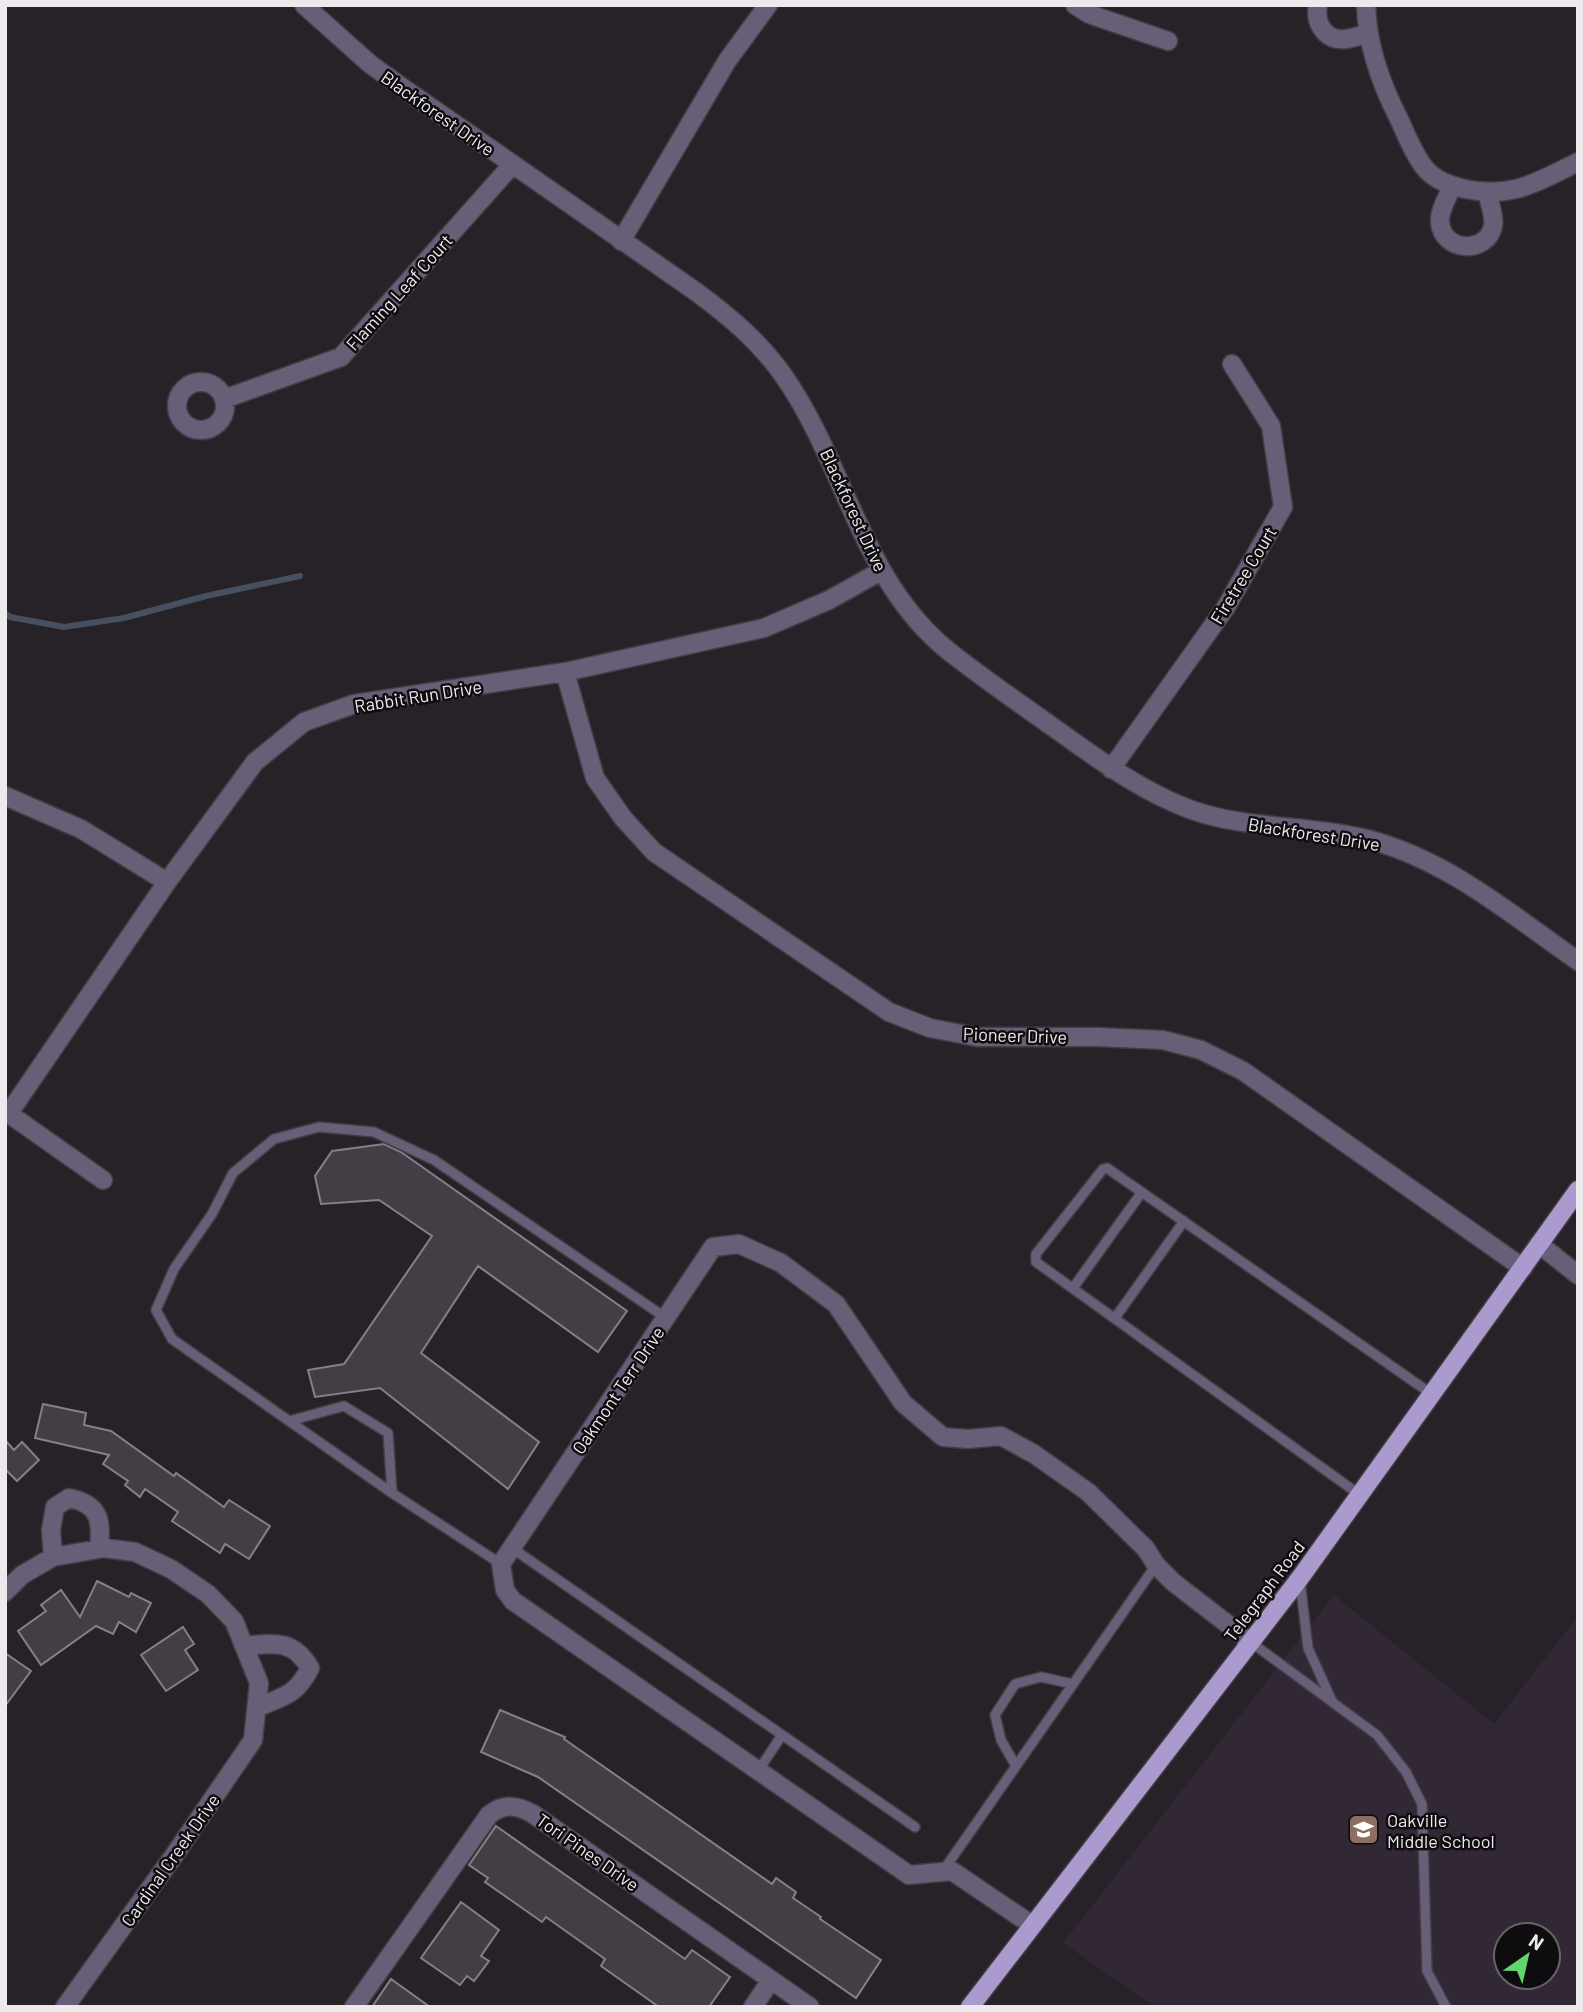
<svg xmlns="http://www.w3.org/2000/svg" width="1583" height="2012" viewBox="0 0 1583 2012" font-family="Barlow,sans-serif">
<rect width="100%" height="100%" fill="#262228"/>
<!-- education -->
<path fill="#312735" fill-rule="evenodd" d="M1334 1595 1494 1724 1578 1616V2007H1155L1063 1943ZM1506 1935H1548V1977H1506Z"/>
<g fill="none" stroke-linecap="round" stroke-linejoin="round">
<!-- stream -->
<path stroke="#475061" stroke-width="6" d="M5 613 10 617 64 627 124 618 206 596 300 576"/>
</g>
<!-- building -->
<path fill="#433e45" stroke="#858088" stroke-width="2" d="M384 1144 401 1152 627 1311 598 1352 478 1266 421 1353 539 1442 508 1489 380 1388 315 1397 308 1370 344 1364 432 1236 379 1200 321 1204 315 1176 332 1151Z
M43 1404 86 1413 84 1425 111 1431 174 1476 176 1473 224 1507 229 1500 270 1526 249 1559 225 1544 220 1553 172 1521 178 1512 145 1489 140 1497 125 1485 128 1481 103 1464 109 1455 35 1438Z
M5 1440 14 1450 22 1442 39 1460 17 1481 5 1469Z
M97 1581 129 1597 131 1593 151 1603 136 1632 119 1622 113 1634 96 1626 41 1665 18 1631 46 1611 41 1605 61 1590 80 1617Z
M183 1627 194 1644 185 1650 198 1670 166 1691 141 1655Z
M5 1653 31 1671 5 1706Z
M500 1710 565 1737 564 1739 772 1884 776 1878 796 1892 793 1898 821 1917 820 1919 881 1960 856 1998 538 1777 481 1752Z
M496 1826 685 1959 692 1950 730 1977 709 2007H659L601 1966 605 1959 546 1917 542 1922 485 1882 488 1878 469 1865Z
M461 1902 499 1930 481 1956 489 1961 474 1981 467 1976 460 1985 421 1958Z
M391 1979 430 2007H372Z"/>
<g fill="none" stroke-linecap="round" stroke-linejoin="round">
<defs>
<path id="service" d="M1073 1288 1142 1192
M1115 1318 1184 1221
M289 1421 344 1406 388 1433 392 1493
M1360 1495 1036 1262V1254L1103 1169 1107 1168 1433 1395
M512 1548 915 1827
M501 1564 392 1493 172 1339 156 1310 174 1269 212 1214 233 1173 274 1139 319 1127 374 1132 434 1160 666 1318
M1300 1581 1308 1648 1332 1701
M1252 1643 1377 1735 1406 1772 1422 1804 1427 1971 1446 2007
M1016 1766 1001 1740 995 1715 1015 1684 1041 1677 1073 1684
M758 1771 782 1735
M943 1871 1156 1565"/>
<path id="minor" d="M304 5 370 64 406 90 695 291C729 316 759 341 783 375 846 464 861 583 951 653 983 678 1016 701 1050 725 1094 756 1138 790 1189 809 1246 830 1308 824 1367 839 1448 860 1510 914 1578 961
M1075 5 1089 14 1168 41
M1318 5C1314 23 1326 42 1346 39 1353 38 1361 35 1369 34
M1366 5C1367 44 1381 84 1399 119 1406 134 1413 153 1424 167 1434 180 1449 185 1465 189 1512 199 1537 182 1578 162
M1452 186C1448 197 1439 210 1440 222 1442 252 1487 255 1493 226 1495 215 1489 204 1488 194
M621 241 727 61 768 5
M177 406a24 24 0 1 1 48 0a24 24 0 1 1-48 0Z
M224 399 341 357 512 165
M565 672 595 778 623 818 654 852 889 1012 930 1028 977 1037H1098L1163 1040 1201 1050 1243 1071 1523 1268
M1111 769 1226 607 1283 507 1271 426 1232 364
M5 796 81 829 167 882
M5 1111 103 1180
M9 1113 167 882 255 762 304 722 354 704 565 672 764 628 829 600 881 571
M1539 1244 1578 1275
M53 1557 51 1530 55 1507 69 1498C100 1504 102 1521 99 1549
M5 1592 22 1575 53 1557 104 1548 135 1552 171 1569 208 1594 234 1621 259 1683 253 1740 175 1854 65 2007
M244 1646C274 1643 293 1639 310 1668 296 1695 285 1696 258 1707
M1032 1925 952 1871 909 1875 513 1601 505 1590 501 1564 713 1247 739 1244 781 1263 836 1304 903 1403 943 1437 968 1439 1001 1436 1034 1454 1088 1492 1146 1549 1156 1565 1173 1582 1252 1643
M354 2007 489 1815C504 1803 517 1805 533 1814L810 2007
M753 2007 771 1980"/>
<path id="primary" d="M970 2007 1300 1578 1578 1190"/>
</defs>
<!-- service casing -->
<use href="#service" stroke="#423e44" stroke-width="12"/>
<!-- minor casing -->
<use href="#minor" stroke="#423e44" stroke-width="21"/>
<!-- primary casing -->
<use href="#primary" stroke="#423e44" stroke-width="21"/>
<!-- service -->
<use href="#service" stroke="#675f78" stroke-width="9"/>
<!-- minor -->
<use href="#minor" stroke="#675f78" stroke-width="18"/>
<!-- primary -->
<use href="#primary" stroke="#aa9acd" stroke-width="18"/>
</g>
<!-- icons -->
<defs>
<symbol id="school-square" viewBox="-11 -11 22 22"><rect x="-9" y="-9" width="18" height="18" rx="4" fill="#8d6e63" stroke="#0e0c0f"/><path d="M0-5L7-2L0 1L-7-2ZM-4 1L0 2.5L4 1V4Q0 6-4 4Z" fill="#fff"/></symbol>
</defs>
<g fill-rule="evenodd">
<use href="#school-square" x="1346" y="1812" width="35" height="35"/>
</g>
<g text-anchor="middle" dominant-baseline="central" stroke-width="5" stroke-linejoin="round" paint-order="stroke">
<!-- street labels -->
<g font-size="18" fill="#edeaee" stroke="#0e0c0f">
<text transform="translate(438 113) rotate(35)">Blackforest Drive</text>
<text transform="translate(399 292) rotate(-48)">Flaming Leaf Court</text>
<text transform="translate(854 510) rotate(65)">Blackforest Drive</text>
<text transform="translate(1243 575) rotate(-59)">Firetree Court</text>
<text transform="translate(418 696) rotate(-9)">Rabbit Run Drive</text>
<text transform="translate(1314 834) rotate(9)">Blackforest Drive</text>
<text transform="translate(1015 1035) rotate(2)">Pioneer Drive</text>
<text transform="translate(618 1390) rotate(-56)">Oakmont Terr Drive</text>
<text transform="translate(1264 1591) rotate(-53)">Telegraph Road</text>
<text transform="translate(588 1852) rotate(35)">Tori Pines Drive</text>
<text transform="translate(170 1860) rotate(-55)">Cardinal Creek Drive</text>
</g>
<!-- poi labels -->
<g font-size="18" fill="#edeaee" stroke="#0e0c0f" text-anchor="start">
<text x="1387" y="1820">Oakville<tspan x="1387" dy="21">Middle School</tspan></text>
</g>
</g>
<!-- border -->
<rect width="1583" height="2012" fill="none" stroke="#edeaee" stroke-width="14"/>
<!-- north arrow -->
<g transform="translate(1527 1956) rotate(34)"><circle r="33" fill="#0e0c0f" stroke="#676568" stroke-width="2"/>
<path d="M0-5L12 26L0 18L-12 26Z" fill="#61d46a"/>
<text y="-10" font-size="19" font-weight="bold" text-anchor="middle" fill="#edeaee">N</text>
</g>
</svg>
